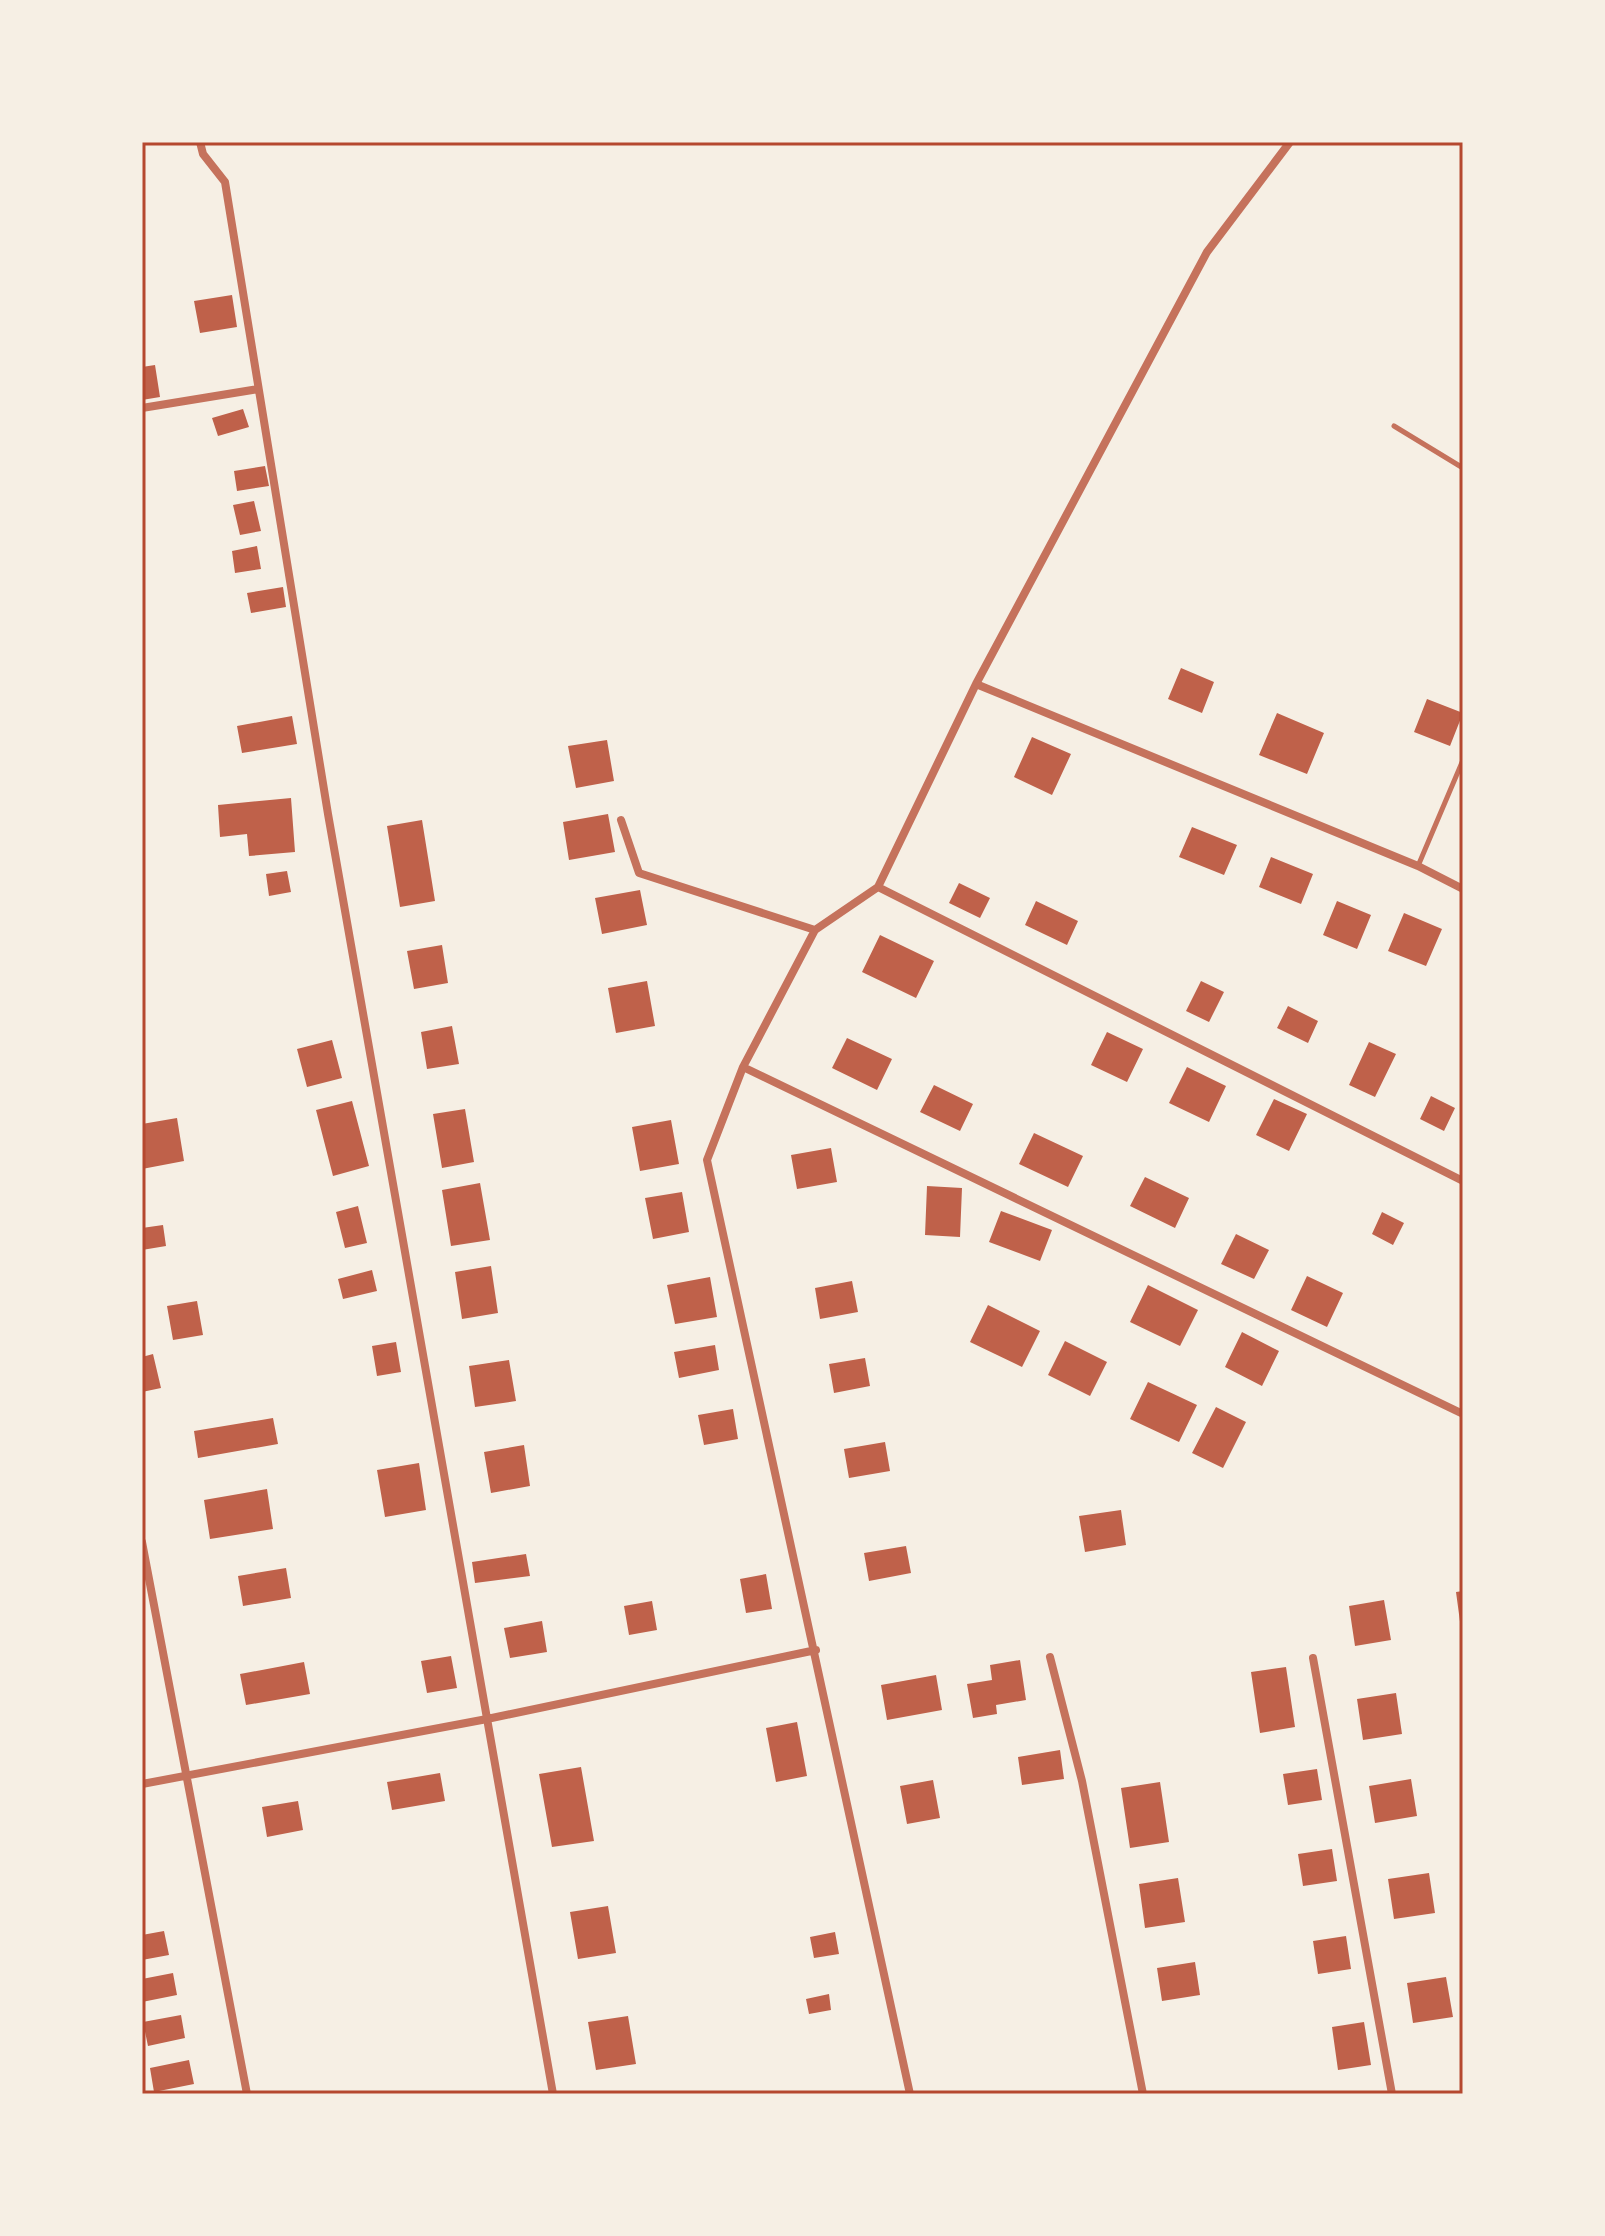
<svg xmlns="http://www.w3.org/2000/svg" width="1605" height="2236" viewBox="0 0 1605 2236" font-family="'Golos Text',sans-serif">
<rect width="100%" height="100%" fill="#f6efe4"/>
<!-- building -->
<path fill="#bf614a" d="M232 295 237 327 200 333 194 301Z
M155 365 160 397 142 400V367Z
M243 409 249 427 218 436 212 418Z
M265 466 269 486 237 491 234 471Z
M254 501 261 531 240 535 233 505Z
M257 546 261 569 235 573 232 551Z
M283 587 286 607 251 613 247 593Z
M1181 668 1214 682 1202 713 1168 699Z
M1427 699 1463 713 1450 746 1414 732Z
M1277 713 1324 733 1307 774 1259 755Z
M292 716 297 744 242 753 237 726Z
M1032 737 1071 754 1052 795 1014 777Z
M607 740 614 781 576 788 568 746Z
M291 798 295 852 249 856 247 834 220 837 218 805Z
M608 814 615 852 569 860 563 822Z
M422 820 435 901 400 907 387 826Z
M1192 827 1237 845 1224 875 1179 857Z
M1271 857 1313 874 1301 904 1259 887Z
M287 871 291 892 269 896 266 874Z
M959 883 990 898 980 918 949 903Z
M640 890 647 925 602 934 595 898Z
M1036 901 1078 921 1067 945 1025 925Z
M1337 901 1371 915 1357 949 1323 935Z
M1404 913 1442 929 1426 966 1388 951Z
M880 935 934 961 916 998 862 972Z
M442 945 448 983 414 989 407 951Z
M647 981 655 1026 616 1033 608 988Z
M1201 981 1224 992 1209 1022 1186 1011Z
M1288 1006 1318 1021 1308 1043 1277 1028Z
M452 1026 459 1064 427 1069 421 1032Z
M1107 1032 1143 1049 1127 1082 1091 1065Z
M847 1038 892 1059 877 1090 832 1068Z
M332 1040 342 1078 307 1087 297 1049Z
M1369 1042 1396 1054 1375 1097 1349 1085Z
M1187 1067 1226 1086 1209 1122 1169 1103Z
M934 1085 973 1104 960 1131 920 1112Z
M1431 1096 1455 1108 1444 1131 1420 1119Z
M1274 1099 1307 1114 1289 1151 1256 1135Z
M352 1101 369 1166 333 1176 316 1110Z
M465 1109 474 1162 442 1168 433 1114Z
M177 1118 184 1161 142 1169V1124Z
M671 1120 679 1164 640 1171 632 1127Z
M1034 1133 1083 1156 1068 1187 1019 1164Z
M831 1148 837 1182 797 1189 791 1155Z
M1145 1177 1189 1198 1175 1228 1130 1206Z
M480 1183 490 1240 451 1246 442 1190Z
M927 1186 962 1188 960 1237 925 1235Z
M682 1192 689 1232 653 1239 645 1198Z
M358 1206 367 1243 345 1248 336 1212Z
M1001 1211 1052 1230 1040 1261 989 1242Z
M1382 1212 1404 1223 1393 1245 1372 1234Z
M163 1225 166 1246 142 1250V1228Z
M1236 1234 1269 1250 1254 1279 1221 1264Z
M491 1266 498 1313 462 1319 455 1272Z
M372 1270 377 1291 343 1299 338 1279Z
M1307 1276 1343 1293 1327 1327 1291 1310Z
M710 1277 717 1317 675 1324 667 1285Z
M852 1281 858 1312 820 1319 815 1288Z
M1148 1285 1198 1310 1180 1346 1130 1322Z
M197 1301 203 1335 173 1340 167 1306Z
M988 1305 1040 1331 1022 1367 970 1342Z
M1242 1332 1279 1351 1262 1386 1225 1367Z
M1065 1341 1107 1362 1090 1396 1048 1375Z
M396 1342 401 1372 377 1376 372 1346Z
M715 1345 719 1370 679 1378 674 1352Z
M153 1354 161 1388 142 1392V1357Z
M865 1358 870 1386 834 1393 829 1364Z
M509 1360 516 1401 475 1407 469 1366Z
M1148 1382 1197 1405 1179 1442 1130 1419Z
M1216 1407 1246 1422 1223 1468 1192 1453Z
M733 1409 738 1439 704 1445 698 1415Z
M273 1418 278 1444 198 1458 194 1431Z
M885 1442 890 1471 849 1478 844 1449Z
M524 1445 530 1486 491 1493 484 1452Z
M419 1463 426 1510 385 1517 377 1470Z
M267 1489 273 1529 210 1539 204 1500Z
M1121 1510 1126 1545 1085 1552 1079 1516Z
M906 1546 911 1573 869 1581 864 1553Z
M526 1554 530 1576 475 1583 472 1562Z
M286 1568 291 1598 243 1606 238 1576Z
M766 1574 772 1609 746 1613 740 1579Z
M1463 1591V1629H1461L1456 1592Z
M1384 1600 1391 1640 1355 1646 1349 1606Z
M652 1601 657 1630 629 1635 624 1606Z
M542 1621 547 1652 510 1658 504 1628Z
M451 1656 457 1688 427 1693 421 1661Z
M1020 1660 1026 1700 996 1705 997 1714 973 1718 967 1684 992 1680 990 1665Z
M304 1662 310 1694 246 1705 240 1674Z
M1286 1667 1295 1727 1260 1733 1251 1672Z
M936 1675 942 1710 887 1720 881 1685Z
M1396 1693 1402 1734 1363 1740 1357 1699Z
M797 1722 807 1776 776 1782 766 1728Z
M1060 1750 1064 1779 1022 1785 1018 1757Z
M581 1767 594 1841 552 1847 539 1774Z
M1317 1769 1322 1800 1288 1805 1283 1774Z
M440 1773 445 1801 392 1810 387 1782Z
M1411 1779 1417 1816 1375 1823 1369 1786Z
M933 1780 940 1818 907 1824 900 1786Z
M1160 1782 1169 1842 1130 1848 1121 1788Z
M298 1801 303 1830 267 1837 262 1807Z
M1332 1849 1337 1881 1303 1886 1298 1854Z
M1429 1873 1435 1913 1394 1919 1388 1879Z
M1178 1878 1185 1922 1145 1928 1139 1884Z
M608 1906 616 1953 578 1959 570 1912Z
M164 1931 169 1955 142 1960V1935Z
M835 1932 839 1954 814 1958 810 1937Z
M1346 1936 1351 1969 1318 1974 1313 1941Z
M1195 1962 1200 1995 1162 2001 1157 1968Z
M173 1973 177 1995 142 2002V1979Z
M1446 1977 1453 2017 1413 2023 1407 1983Z
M829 1994 831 2010 809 2014 806 1999Z
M181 2015 185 2038 148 2046 143 2022Z
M628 2016 636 2064 596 2070 588 2022Z
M1364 2022 1371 2065 1338 2070 1332 2027Z
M189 2060 194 2084 154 2092 150 2068Z"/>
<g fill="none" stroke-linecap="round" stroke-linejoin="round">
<!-- service -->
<path stroke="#c5725c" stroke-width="5" d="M1394 426 1463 468
M1418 866 1463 760"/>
<!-- minor -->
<path stroke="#c5725c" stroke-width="8" d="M200 142 203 154 225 182 328 814 553 2094
M142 408 258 389
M976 684 1418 866 1463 889
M621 820 639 873 815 930
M878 887 1463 1181
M743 1067 1463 1414
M142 1542 247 2094
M1050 1657 1082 1781 1143 2094
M1313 1658 1392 2094
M142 1784 487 1719 816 1650
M910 2094 707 1160 743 1067 815 930 878 887 976 684 1207 252 1290 142"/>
</g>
<!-- border -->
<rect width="1605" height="2236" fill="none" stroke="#f6efe4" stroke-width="288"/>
<rect x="144" y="144" width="1317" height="1948" fill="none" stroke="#b5482f" stroke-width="3"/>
</svg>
